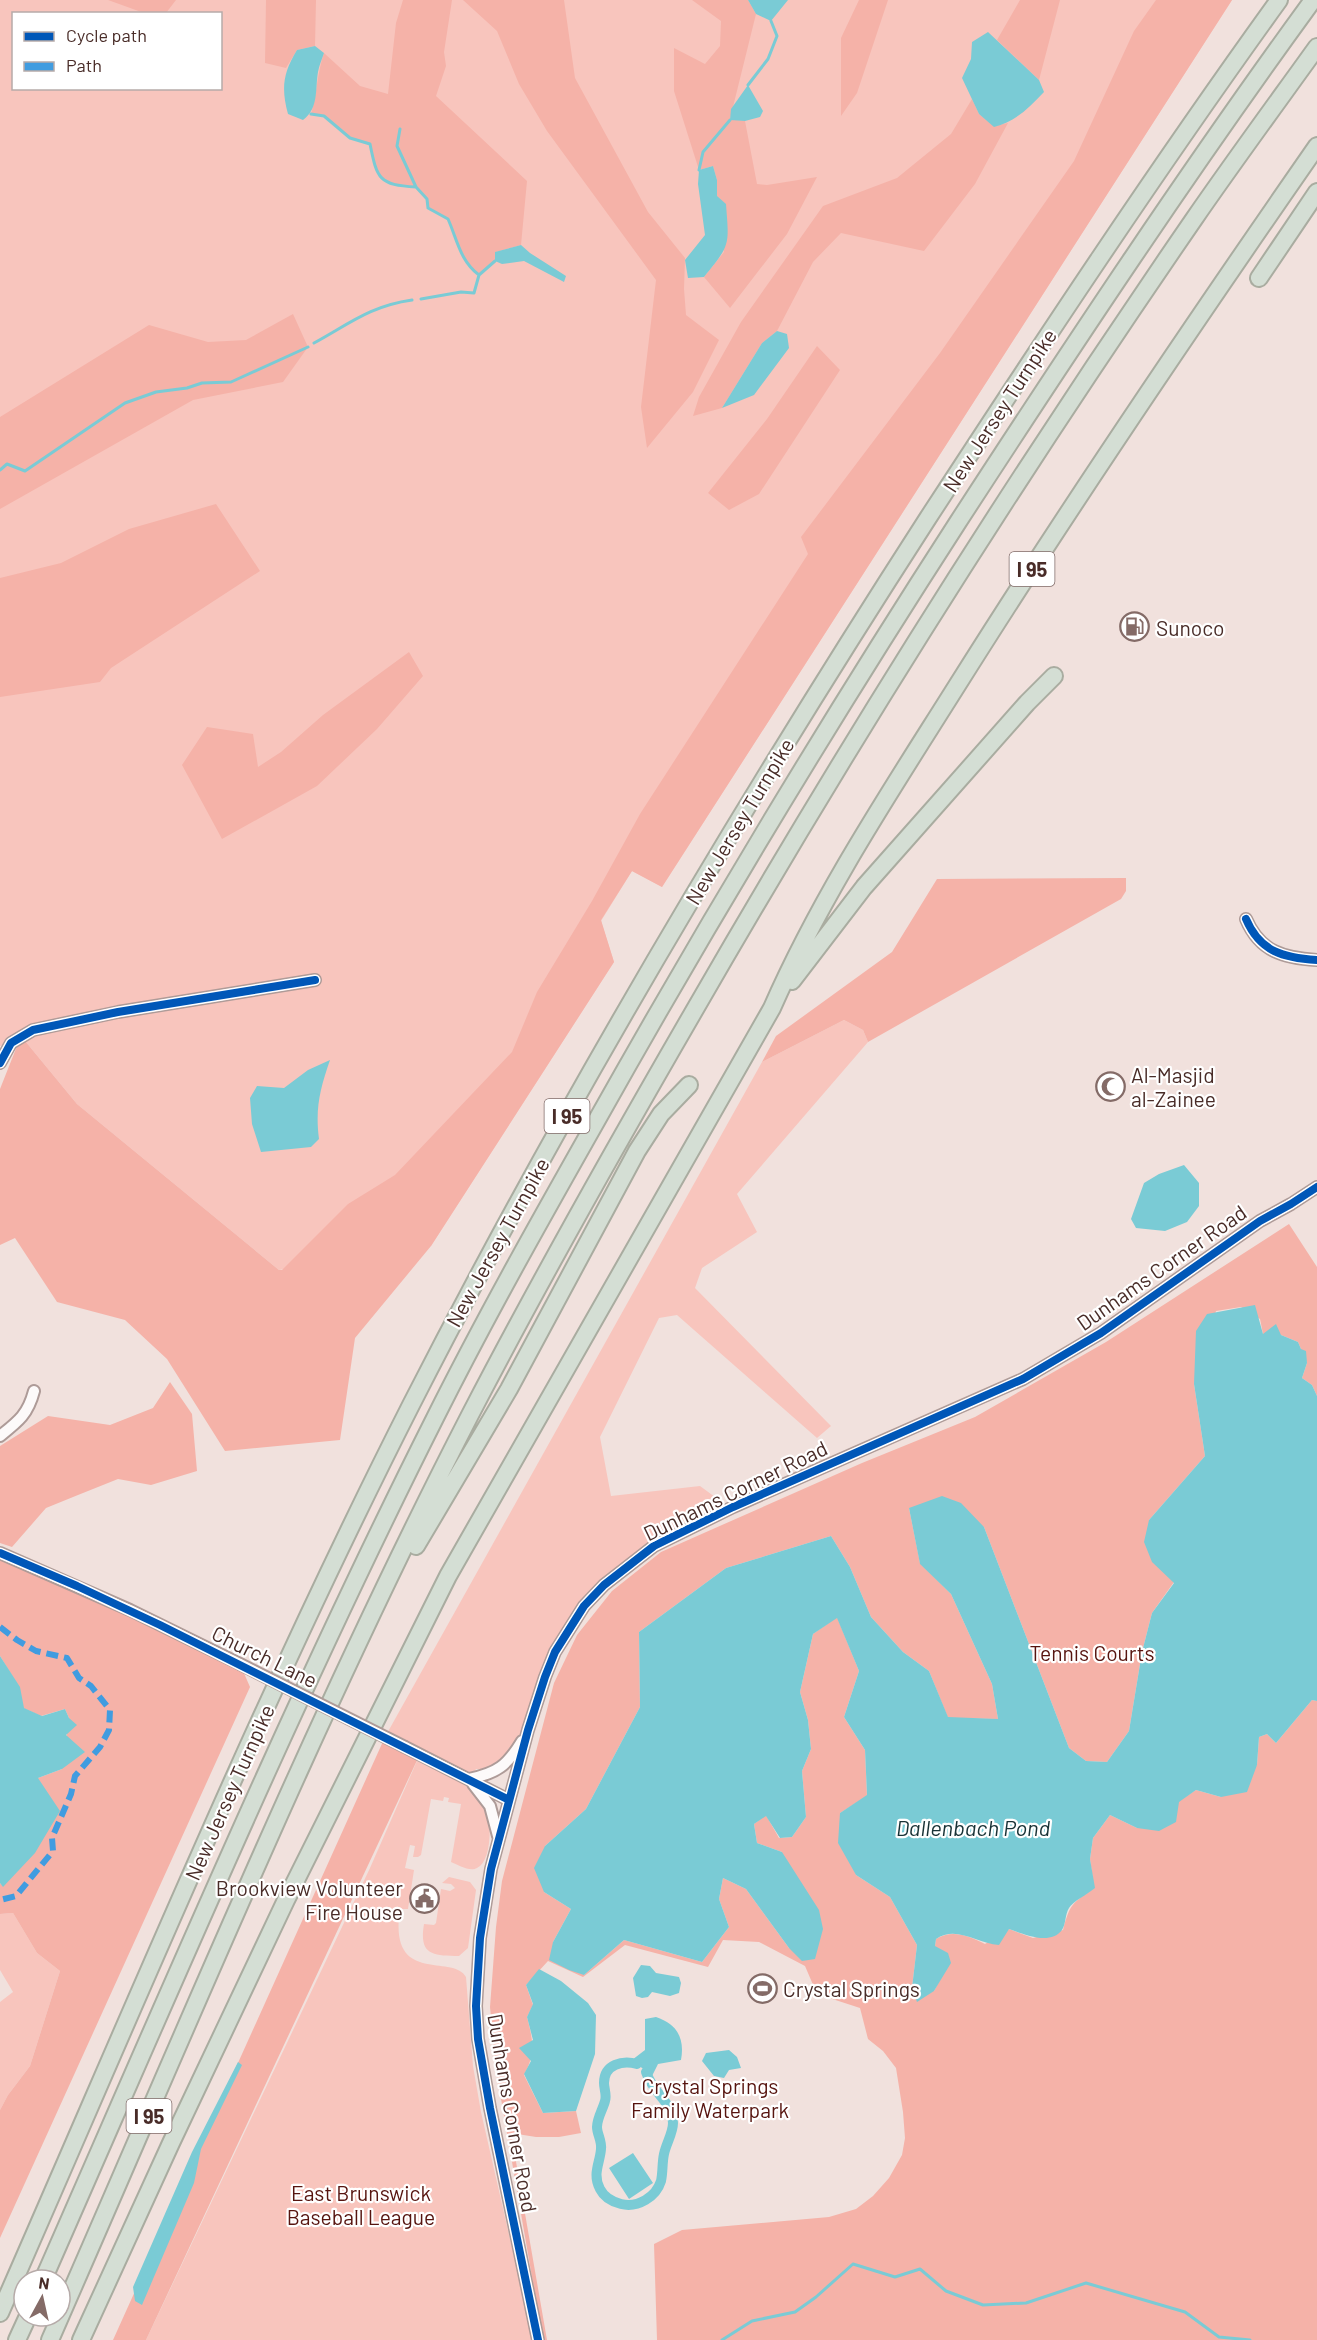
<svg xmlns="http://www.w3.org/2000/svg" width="1317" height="2340" viewBox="0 0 1317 2340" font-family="Barlow,sans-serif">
<rect width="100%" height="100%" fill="#f1e1dd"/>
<!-- green -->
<path fill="#f8c5bd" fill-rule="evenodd" d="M0 0H1232L662 887 632 871 601 921 614 962 431 1246 279 1270 77 1104 21 1036 11 1043 0 1046ZM14 14H220V88H14Z
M844 1020 863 1030 868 1042 737 1194 757 1232 702 1268 695 1288 831 1426 817 1438 677 1315 659 1318 600 1437 611 1496 700 1486 730 1508 627 1565 568 1629 528 1730 498 1764 487 1769H476L469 1779 385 1737 762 1062Z
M417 1761C439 1773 469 1781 484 1803 492 1815 493 1861 477 1868 470 1872 458 1865 451 1862L461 1804 448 1802 449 1798 444 1797 443 1801 431 1799 421 1855 418 1857H413L415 1846 410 1845 405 1868 414 1870 408 1909H400C388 1987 453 1953 466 1977L473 2066 481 2112 533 2340H146L370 1868Z
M449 1877 470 1882 476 1890 468 1948 459 1956C431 1956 419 1954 424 1924L434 1925 436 1923 441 1889 450 1891 455 1888 451 1884 442 1883Z
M13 1913 37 1953 60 1971 30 2066 8 2095 0 2110V2002L13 1992 0 1970V1914Z"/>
<!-- forest -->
<path fill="#f5b2a8" d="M108 0H176L166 13H144Z
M266 0H316L315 46 297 50 286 68 265 63Z
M403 0H452L444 52 446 66 436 96 527 181 521 245 496 252 495 261 479 275C460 261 457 239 448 219L428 208 427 199 416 187C380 185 377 179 370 144L350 138 324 117 311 114C317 94 317 73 324 53L360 86 388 94 396 23Z
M463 0H564L575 78 648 212 685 258 684 289 686 315 719 340 693 392 647 448 641 407 656 280 547 131 519 84 497 31Z
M692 0H748L756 14 730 119 745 121 757 184 767 185 817 177 787 234 730 308 704 277 724 252 717 196V180L713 166 699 170 674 91V48L705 64 720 46 721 21Z
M859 0H888L857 93 841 116V38Z
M1020 0H1060L1039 80 997 40Z
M1156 0H1232L662 887 632 871 601 920 614 962 431 1246 355 1338 340 1440 225 1451 167 1359 125 1320 57 1302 15 1238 0 1245V1089L21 1036 77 1104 279 1270H282L348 1204 395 1175 512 1052 537 992 592 901 640 814 808 554 801 537 940 353 1074 161 1134 31Z
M972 99 979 114 994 126 1008 123 975 184 924 251 841 233 813 262 777 331 762 343 722 408 693 416 699 397 741 322 823 206 897 178 951 134Z
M293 314 308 347 283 382 193 400 0 509V417L149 325 208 342 246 340Z
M817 346 840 370 759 494 729 510 708 493 767 419Z
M216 504 260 571 111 668 100 682 0 697V578L61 563 129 529Z
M409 652 423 676 377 729 317 786 222 839 182 765 207 727 253 734 258 767 281 752 323 715Z
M1126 878V891L1121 899 868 1042 863 1030 844 1020 762 1062 776 1036 892 952 937 879Z
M1289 1224 1317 1267V1396L1312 1385 1302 1378 1307 1363 1298 1342 1281 1335 1263 1334 1260 1319 1241 1307 1216 1311 1194 1384 1205 1456 1149 1520 1174 1582 1152 1613 1142 1652 1129 1731 1107 1762 1086 1761 1069 1748 984 1527 909 1508 920 1563 951 1594 992 1684 998 1719 948 1718 929 1671 903 1652 871 1617 850 1567 831 1536 726 1568 639 1632 640 1707 586 1809 545 1846 544 1892 571 1909 553 1942 584 1975 624 1940 702 1962 729 1927 719 1899 723 1878 746 1889 789 1948 782 1852 757 1843 754 1824 766 1815 779 1838 792 1837 806 1817 802 1771 811 1749 808 1720 800 1692 813 1634 837 1617 859 1671 844 1717 865 1750 867 1796 840 1813 856 1875 890 1897 917 1945 912 1988 934 1991 941 1978 935 1946 936 1939C952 1929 969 1936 985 1944L1009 1929 1033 1938 1063 1930C1070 1903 1073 1903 1094 1888L1090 1859 1093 1838 1110 1815 1137 1828 1196 1790 1221 1797 1257 1765 1259 1737 1267 1734 1276 1743 1312 1700 1317 1701V2340H657L654 2244 682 2230 829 2217 856 2209 873 2196 889 2178 902 2155 905 2138 903 2112 896 2068 883 2051 868 2039 860 2008 817 1994 805 1966 759 1942 723 1940 708 1967 625 1945 583 1977 548 1961 526 1985 533 2005 527 2017C533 2040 536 2053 524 2075L543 2113 576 2111 581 2133 559 2137H536L511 2133 547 2340H543L496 2070 490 2007 496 1927 502 1881 554 1683 577 1635 612 1591 661 1552 862 1463 975 1417 1106 1342Z
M170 1382 192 1414 197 1471 151 1485 118 1479 78 1495 46 1508 12 1547 0 1543V1446L48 1416 110 1425 153 1408Z
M0 1553 240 1664 250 1687 0 2238V2110L8 2095 30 2066 60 1971 37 1953 13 1913 0 1914V1883L3 1886 38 1778 62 1769 69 1718 65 1709 41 1716 23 1708 19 1687 0 1656Z
M385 1737 420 1754 146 2340H113Z"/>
<!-- water -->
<path fill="#7acbd5" d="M748 0H788L771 21 756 14Z
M988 32 1039 80 1044 92C1029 108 1015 122 994 127L979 114 962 78 971 59 972 42Z
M315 46 324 53C322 59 319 66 318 72 315 90 319 108 303 120L288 114C281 88 283 73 297 50Z
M748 85 763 111 760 117 745 121 730 120 731 109Z
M713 166 717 180V196L726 204C729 245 731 244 704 277L688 278 685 260 705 235 698 184 699 170Z
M521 245 530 253 566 276 564 282 524 261 502 264 495 261V252Z
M777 331 787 334 789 348 754 395 722 408 762 343Z
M330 1060C320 1089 315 1108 319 1139L311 1147 261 1152 252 1124 250 1098 257 1086 284 1088 308 1070Z
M1184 1165 1199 1183V1206L1187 1222 1165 1231 1136 1228 1131 1219 1144 1183 1159 1174Z
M1255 1305 1263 1334 1276 1324 1281 1335 1298 1342 1301 1349 1306 1351 1307 1363 1302 1378 1312 1385 1317 1396V1701L1312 1700 1276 1743 1267 1734 1259 1737 1257 1765 1247 1792 1221 1797 1196 1790 1179 1802 1176 1822 1159 1831 1137 1828 1110 1815 1093 1838 1090 1859 1095 1888C1088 1894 1072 1902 1069 1908 1065 1914 1066 1924 1062 1930 1050 1946 1024 1934 1009 1929L999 1945C977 1944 957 1925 936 1939L935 1946 948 1953 951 1963 934 1991 917 2002 912 1988 917 1945 890 1897 856 1875 838 1843 840 1813 867 1795 865 1750 844 1717 859 1671 837 1618 813 1634 800 1692 808 1720 811 1749 802 1771 806 1817 792 1837 780 1838 766 1816 754 1824 757 1843 782 1852 819 1910 823 1929 815 1959 802 1961 789 1948 746 1889 723 1878 719 1899 729 1927 702 1962 624 1940 584 1975 569 1970 549 1960 553 1942 571 1909 544 1892 534 1868 545 1846 586 1809 640 1707 639 1632 726 1568 831 1536 850 1567 871 1617 903 1652 929 1671 948 1717 998 1719 992 1684 951 1594 920 1564 909 1508 942 1496 961 1503 984 1527 1069 1748 1086 1761 1107 1762 1129 1731 1142 1652 1152 1613 1174 1583 1152 1562 1144 1542 1149 1520 1205 1456 1194 1384 1196 1331 1207 1314Z
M0 1656 20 1687 24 1708 42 1716 65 1709 69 1718 77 1725 66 1735 85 1752 62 1769 38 1778 60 1811 35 1853 3 1887 0 1883Z
M641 1965 650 1966 656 1973 679 1977 681 1983 679 1993 670 1996 652 1992 648 1997 642 1998 636 1996 633 1978Z
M539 1969 561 1981 588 2003 596 2015 595 2054 576 2111 543 2113 524 2074 531 2061 519 2048 533 2040 527 2017 533 2004 526 1985Z
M656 2017C677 2024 685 2038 681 2060L658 2064 652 2076 632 2060 645 2050V2019Z
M729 2050 737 2057 741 2068 729 2070 724 2078 714 2076 702 2061 706 2053Z
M238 2062 242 2065 201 2149 194 2183 142 2305 135 2301 133 2287 192 2152Z
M633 2153 653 2183 629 2199 609 2168Z"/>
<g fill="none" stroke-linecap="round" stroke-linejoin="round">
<!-- stream -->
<path stroke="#7acbd5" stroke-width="3" d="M748 85 768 59 777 36 771 21
M311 114 324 116 350 138 370 144C377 179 379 185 416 187L427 199 428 208 448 219C457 239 460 261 479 275L495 261
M400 129 397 146 416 187
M699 170 703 152 730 120
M421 299 461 292 474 293 479 275
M314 343C349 324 370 306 412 300
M0 470 7 464 25 471 125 403 156 392 187 388 202 383 231 382 308 347
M722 2340 752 2321 795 2312 816 2297 853 2264 895 2277 920 2269 946 2291 983 2305 1026 2303 1086 2283 1185 2312 1219 2337 1250 2340"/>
<!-- canal -->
<path stroke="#7acbd5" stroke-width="10" d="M637 2064C623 2060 604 2064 604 2083 604 2089 607 2095 605 2101 603 2109 597 2118 597 2127 597 2134 602 2141 601 2149 600 2163 592 2174 600 2189 604 2197 613 2202 621 2204 638 2208 656 2197 661 2181 663 2172 662 2163 664 2154 666 2144 673 2133 673 2123 673 2102 653 2094 646 2072"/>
<defs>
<path id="minor" d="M1246 919C1260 952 1284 958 1317 960
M0 1063 11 1043 33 1030 118 1012 315 980
M0 1436C19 1421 28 1414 34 1391
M0 1553 130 1610 240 1664
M405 1747 509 1800
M469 1779C497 1773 507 1766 522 1741
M473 1784 490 1806 498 1836
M538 2340 490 2108 478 2039 476 2006 480 1938 491 1869 528 1730 545 1677 555 1652 584 1606 604 1585 654 1546 733 1507 1023 1379 1101 1333 1260 1221 1291 1204 1317 1187"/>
<path id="highway" d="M1259 278 1317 192
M792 981 864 887 1027 703 1054 676
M416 1546 509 1389 637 1151 661 1114 689 1085
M43 2280C170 1991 293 1700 435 1418 486 1316 542 1217 598 1118 712 915 832 717 958 522 1073 345 1189 170 1313 0
M0 2313C134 2008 261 1700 412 1403 567 1099 743 805 928 518 1042 343 1157 169 1279 0
M17 2340 28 2316
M50 2340C186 2030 315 1716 470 1415 541 1278 617 1144 694 1011 850 740 1017 476 1194 219 1234 161 1276 104 1317 47
M81 2340 171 2143 286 1900 448 1576 772 1008C822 894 892 789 958 684 1073 501 1194 323 1317 146"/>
</defs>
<!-- minor casing -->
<use href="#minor" stroke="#ae9b98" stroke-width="14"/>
<!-- highway casing -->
<use href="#highway" stroke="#a9aca0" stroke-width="20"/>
<!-- minor -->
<use href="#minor" stroke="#fdfafa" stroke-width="10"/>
<!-- highway -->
<use href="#highway" stroke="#d4ded4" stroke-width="16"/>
<defs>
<path id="minor-bridge" d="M240 1664 405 1747"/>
</defs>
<!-- minor-bridge casing -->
<use href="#minor-bridge" stroke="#ae9b98" stroke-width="14" stroke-linecap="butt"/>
<!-- minor-bridge -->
<use href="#minor-bridge" stroke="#fdfafa" stroke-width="10"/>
<!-- quiet -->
<path stroke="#409ce0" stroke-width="6" stroke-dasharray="12 6" stroke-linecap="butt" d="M0 1627 17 1640 36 1651 67 1658 79 1678 91 1686 110 1710 109 1730 100 1747 75 1776 71 1794 52 1838 53 1851 16 1896 0 1900"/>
<defs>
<path id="cycleway" d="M1246 919C1260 952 1284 958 1317 960
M0 1063 11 1043 33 1030 118 1012 315 980
M0 1553 77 1586 160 1625 509 1800
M538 2340 490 2108 478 2039 476 2006 480 1938 491 1869 528 1730 545 1677 555 1652 584 1606 604 1585 654 1546 733 1507 1023 1379 1101 1333 1260 1221 1291 1204 1317 1187"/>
</defs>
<!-- cycleway casing -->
<use href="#cycleway" stroke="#fff" stroke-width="11"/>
<!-- cycleway -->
<use href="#cycleway" stroke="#0057b8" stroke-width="8"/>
</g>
<!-- icons -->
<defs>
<symbol id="fuel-ring" viewBox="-11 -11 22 22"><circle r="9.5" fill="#fff" stroke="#846b67" stroke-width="1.5"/><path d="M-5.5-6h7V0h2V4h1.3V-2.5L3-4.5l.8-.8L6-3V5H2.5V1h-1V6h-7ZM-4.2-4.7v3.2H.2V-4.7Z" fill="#846b67"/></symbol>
<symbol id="mosque-ring" viewBox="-11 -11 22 22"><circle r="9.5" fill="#fff" stroke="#846b67" stroke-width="1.5"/><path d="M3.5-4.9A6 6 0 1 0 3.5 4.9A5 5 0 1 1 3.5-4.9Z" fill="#846b67"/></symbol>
<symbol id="civic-ring" viewBox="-11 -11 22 22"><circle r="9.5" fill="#fff" stroke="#846b67" stroke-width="1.5"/><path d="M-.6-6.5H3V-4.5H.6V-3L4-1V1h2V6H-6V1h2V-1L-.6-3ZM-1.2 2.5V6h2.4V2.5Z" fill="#846b67"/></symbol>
<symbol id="stadium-ring" viewBox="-11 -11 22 22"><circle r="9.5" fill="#fff" stroke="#846b67" stroke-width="1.5"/><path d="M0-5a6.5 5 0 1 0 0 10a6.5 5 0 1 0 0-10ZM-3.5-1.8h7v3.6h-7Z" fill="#846b67"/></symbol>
</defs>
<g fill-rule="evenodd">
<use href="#fuel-ring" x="1118" y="610" width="33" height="33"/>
<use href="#mosque-ring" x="1094" y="1070" width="33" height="33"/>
<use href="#civic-ring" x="408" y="1882" width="33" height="33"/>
<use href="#stadium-ring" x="746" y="1972" width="33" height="33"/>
</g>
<g text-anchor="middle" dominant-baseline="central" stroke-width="4.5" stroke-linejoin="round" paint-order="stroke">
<!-- shield labels -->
<g fill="#fff" stroke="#806b68" stroke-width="1.5">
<rect x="1009.5" y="552" width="45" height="34" rx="4.5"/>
<rect x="544.5" y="1099" width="45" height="34" rx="4.5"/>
<rect x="126.5" y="2099" width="45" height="34" rx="4.5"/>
</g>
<g font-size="20" font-weight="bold" fill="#492c28">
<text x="1032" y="569">I 95</text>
<text x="567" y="1116">I 95</text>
<text x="149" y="2116">I 95</text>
</g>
<!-- street labels -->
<g font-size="21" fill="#492c28" stroke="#fff">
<text transform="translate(999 410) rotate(-57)">New Jersey Turnpike</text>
<text transform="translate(739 821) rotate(-59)">New Jersey Turnpike</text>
<text transform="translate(497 1242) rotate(-61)">New Jersey Turnpike</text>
<text transform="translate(1161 1267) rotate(-35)">Dunhams Corner Road</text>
<text transform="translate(735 1490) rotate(-26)">Dunhams Corner Road</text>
<text transform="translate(265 1656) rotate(26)">Church Lane</text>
<text transform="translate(229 1792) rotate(-66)">New Jersey Turnpike</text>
<text transform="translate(513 2113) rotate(80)">Dunhams Corner Road</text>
</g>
<!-- poi labels -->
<g font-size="21" fill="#492c28" stroke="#fff" text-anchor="start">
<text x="1156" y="627">Sunoco</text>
<text x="1131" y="1074">Al-Masjid<tspan x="1131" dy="24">al-Zainee</tspan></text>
<text x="403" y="1887" text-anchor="end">Brookview Volunteer<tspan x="403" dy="24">Fire House</tspan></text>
<text x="783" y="1988">Crystal Springs</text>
</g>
<!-- park labels -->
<g font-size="21" fill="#57140f" stroke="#fff">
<text x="1092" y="1652">Tennis Courts</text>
<text x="710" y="2085">Crystal Springs<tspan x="710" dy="24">Family Waterpark</tspan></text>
<text x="361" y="2192">East Brunswick<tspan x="361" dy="24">Baseball League</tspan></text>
</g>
<!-- water labels -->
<g font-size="22" font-style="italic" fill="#183236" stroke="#fff">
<text x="973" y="1827">Dallenbach Pond</text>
</g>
</g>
<!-- legend -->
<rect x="12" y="12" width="210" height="78" fill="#ffffff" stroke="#b6aba9" stroke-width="1.5"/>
<rect x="24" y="32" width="30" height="9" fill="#0057b8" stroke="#b6aba9" stroke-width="1.5"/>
<text x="66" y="42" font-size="18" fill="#492c28">Cycle path</text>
<rect x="24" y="62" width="30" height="9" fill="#409ce0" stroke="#b6aba9" stroke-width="1.5"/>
<text x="66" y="72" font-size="18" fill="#492c28">Path</text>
<!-- north arrow -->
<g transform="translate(42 2298) rotate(8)"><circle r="28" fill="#ffffff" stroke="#b6aba9" stroke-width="1.5"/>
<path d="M0-4.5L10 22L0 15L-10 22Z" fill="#846b67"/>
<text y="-9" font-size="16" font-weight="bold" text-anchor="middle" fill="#492c28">N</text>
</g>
</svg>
